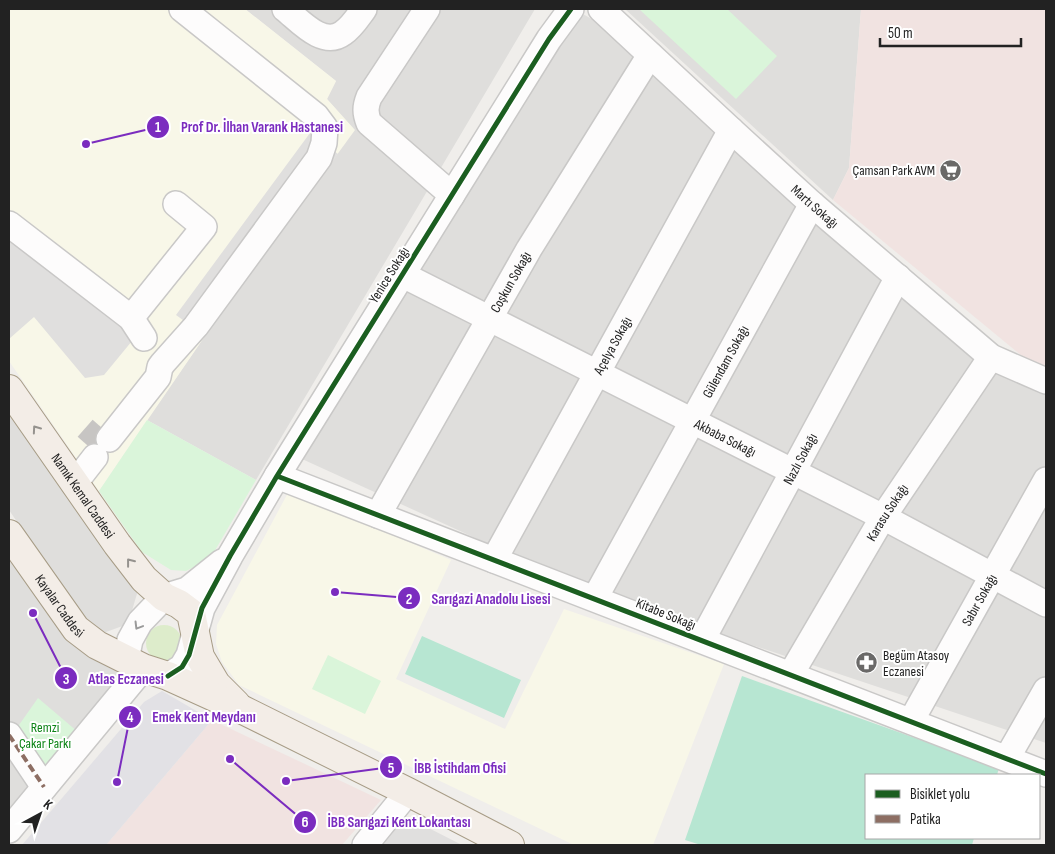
<svg xmlns="http://www.w3.org/2000/svg" width="1055" height="854" viewBox="0 0 1055 854" font-family="'Sofia Sans Condensed',sans-serif">
<rect width="100%" height="100%" fill="#f0eeeb"/>
<!-- residential -->
<path fill="#dfdedc" d="M245 9H535L256 480 147 420 205 336 354 130 327 99 336 81Z
M574 9 613 31 1046 389V743L596 593 302 459Z
M625 9H861L849 168 833 200Z
M9 398 139 587 128 624 95 636 9 510Z
M9 541 72 632 123 675 9 824Z"/>
<!-- commercial -->
<path fill="#f1e3e1" d="M861 9H1046V369L1028 361 833 200 849 168Z
M212 720 381 800 342 845H106Z"/>
<!-- education -->
<path fill="#f8f7e8" d="M9 9H245L336 81 327 99 355 130 205 336 99 491 9 361Z
M289 491 451 560 396 679 505 729 564 609 724 664 653 845H574L239 685 222 662 216 644 217 625Z"/>
<!-- grass -->
<path fill="#ddeccb" d="M146 643a18 18 0 1 1 36 0a18 18 0 1 1-36 0Z"/>
<!-- park -->
<path fill="#daf5da" d="M639 9H727L777 56 736 99Z
M147 420 256 480 210 559 186 571 171 570 142 552 99 491Z
M328 655 381 681 365 714 312 689Z
M38 698 78 732 47 773 12 735Z"/>
<!-- pitch -->
<path fill="#b7e6d2" d="M422 636 521 680 504 718 405 674Z
M742 676 999 768 997 775H866V838H974L972 845H701L685 840Z"/>
<!-- parking -->
<path fill="#e0dfde" d="M310 133 338 154 205 336 176 315Z
M9 227 102 301 132 341 104 375 85 378 34 317 9 339Z
M403 815 462 845H378Z"/>
<!-- plaza -->
<path fill="#e2e1e5" d="M162 691 212 720 106 845H22L144 702Z"/>
<g fill="none" stroke-linecap="round" stroke-linejoin="round">
<!-- minor-tunnel -->
<path stroke="#c7c5c3" stroke-width="25" stroke-dasharray="25 12" stroke-linecap="butt" d="M87 445 102 428"/>
<defs>
<g id="minor">
<path d="M285 9C300 21 323 48 343 33 352 27 358 17 364 9"/>
<path d="M427 9 369 97C365 107 365 113 369 123L452 195"/>
<path id="s1" d="M601 9 731 130 812 204 991 357 1046 381"/>
<path d="M9 224 131 318 144 338"/>
<path id="s2" d="M403 275 883 517 1046 604"/>
<path d="M131 318 204 227 176 204"/>
<path d="M109 439 158 377 160 367 163 363 196 326 319 158 324 143 325 128 316 116 182 9"/>
<path d="M277 476 1046 774"/>
<path d="M74 484 95 457"/>
<path id="s3" d="M378 515 529 249 650 55"/>
<path id="s4" d="M494 560 731 130"/>
<path id="s5" d="M595 598 812 204"/>
<path id="s6" d="M702 640 898 277"/>
<path d="M126 660 130 640 140 622 164 597 187 590 222 562"/>
<path id="s7" d="M791 674 883 517 991 357"/>
<path d="M168 676 182 667 189 655 202 608 230 556 277 476 549 39 571 9"/>
<path id="s8" d="M911 721 1046 480"/>
<path d="M9 735 44 787"/>
<path d="M1007 758 1046 690"/>
<path d="M9 830 143 668"/>
<path d="M365 845 408 792"/>
</g>
<g id="major">
<path id="s9" d="M9 389 117 544 144 579 164 597 179 604 191 613 200 657 216 684 236 704"/>
<path id="s10" d="M9 534 76 629 97 645 143 668 168 676 243 710 408 792 510 845"/>
</g>
</defs>
<!-- minor casing -->
<use href="#minor" stroke="#c9c8c7" stroke-width="28"/>
<!-- major casing -->
<use href="#major" stroke="#a79c86" stroke-width="30"/>
<!-- minor -->
<use href="#minor" stroke="#fdfcfc" stroke-width="25"/>
<!-- major -->
<use href="#major" stroke="#f3ede7" stroke-width="28"/>
<!-- quiet -->
<path stroke="#8d6e63" stroke-width="4" stroke-dasharray="8 4" stroke-linecap="butt" d="M9 735 44 787"/>
<defs>
<path id="cycleway" d="M277 476 1046 774
M168 676 182 667 189 655 202 608 230 556 277 476 549 39 571 9"/>
</defs>
<!-- cycleway casing -->
<use href="#cycleway" stroke="#fff" stroke-width="8"/>
<!-- cycleway -->
<use href="#cycleway" stroke="#1b5e20" stroke-width="5"/>
</g>
<!-- one-way arrows -->
<defs><path id="oneway-chevron" d="M-2-3.5L2.5 0L-2 3.5" fill="none" stroke-width="1.6" stroke-linecap="round" stroke-linejoin="round" transform="scale(1.25)"/></defs>
<g stroke="#95928e">
<use href="#oneway-chevron" transform="translate(36 429) rotate(-125)"/>
<use href="#oneway-chevron" transform="translate(130 562) rotate(-128)"/>
</g>
<use stroke="#9a9a9a" href="#oneway-chevron" transform="translate(138 626) rotate(121)"/>
<!-- icons -->
<defs>
<symbol id="supermarket-disc" viewBox="-11 -11 22 22"><circle r="9.5" fill="#6a6968" stroke="#fff"/><path d="M-6-5.5h2.5l.6 2H6L4.5 2H-2.5L-4.4-4H-6ZM-1.5 3.2a1.3 1.3 0 1 0 .1 0ZM3 3.2a1.3 1.3 0 1 0 .1 0Z" fill="#fff"/></symbol>
<symbol id="pharmacy-disc" viewBox="-11 -11 22 22"><circle r="9.5" fill="#6a6968" stroke="#fff"/><path d="M-2-6h4v4h4v4h-4v4h-4v-4h-4v-4h4Z" fill="#fff"/></symbol>
</defs>
<g fill-rule="evenodd">
<use href="#supermarket-disc" x="938" y="158" width="25" height="25"/>
<use href="#pharmacy-disc" x="854" y="650" width="25" height="25"/>
</g>
<g text-anchor="middle" dominant-baseline="central" stroke-width="4" stroke-linejoin="round" paint-order="stroke">
<!-- poi labels -->
<g font-size="14" fill="#222" stroke="#fff" text-anchor="end">
<text x="935" y="170">Çamsan Park AVM</text>
<text x="883" y="655" text-anchor="start">Begüm Atasoy<tspan x="883" dy="16">Eczanesi</tspan></text>
</g>
<!-- street labels -->
<g font-size="14" fill="#222" stroke="#fff">
<text stroke="none"><textPath href="#s1" startOffset="291">Martı Sokağı</textPath></text>
<text transform="translate(389 275) rotate(-58)">Yenice Sokağı</text>
<text stroke="none"><textPath href="#s3" startOffset="268">Coşkun Sokağı</textPath></text>
<text stroke="none"><textPath href="#s4" startOffset="245">Açelya Sokağı</textPath></text>
<text stroke="none"><textPath href="#s5" startOffset="270">Gülendam Sokağı</textPath></text>
<text stroke="none"><textPath href="#s2" startOffset="361">Akbaba Sokağı</textPath></text>
<text stroke="none"><textPath href="#s6" startOffset="206">Nazlı Sokağı</textPath></text>
<text stroke="none"><textPath href="#s9" startOffset="130">Namık Kemal Caddesi</textPath></text>
<text stroke="none"><textPath href="#s7" startOffset="188">Karasu Sokağı</textPath></text>
<text stroke="none"><textPath href="#s8" startOffset="139">Sabır Sokağı</textPath></text>
<text stroke="none"><textPath href="#s10" startOffset="88">Kayalar Caddesi</textPath></text>
<text transform="translate(666 614) rotate(22)">Kitabe Sokağı</text>
</g>
<!-- park labels -->
<g font-size="14" fill="#0c8416" stroke="#fff">
<text x="45" y="727">Remzi<tspan x="45" dy="16">Çakar Parkı</tspan></text>
</g>
</g>
<!-- callouts -->
<path fill="none" stroke="#7b2cbf" stroke-width="2" d="M86 144L158 127M335 592L409 598M33 613L66 678M117 782L130 717M286 781L391 767M230 759L305 822"/>
<g fill="#7b2cbf" stroke="#fff" stroke-width="2">
<circle cx="86" cy="144" r="5"/>
<circle cx="335" cy="592" r="5"/>
<circle cx="33" cy="613" r="5"/>
<circle cx="117" cy="782" r="5"/>
<circle cx="286" cy="781" r="5"/>
<circle cx="230" cy="759" r="5"/>
<circle cx="158" cy="127" r="12"/>
<circle cx="409" cy="598" r="12"/>
<circle cx="66" cy="678" r="12"/>
<circle cx="130" cy="717" r="12"/>
<circle cx="391" cy="767" r="12"/>
<circle cx="305" cy="822" r="12"/>
</g>
<g font-size="15" text-anchor="middle" font-weight="bold" fill="#fff">
<text x="158" y="132">1</text>
<text x="409" y="604">2</text>
<text x="66" y="684">3</text>
<text x="130" y="722">4</text>
<text x="391" y="773">5</text>
<text x="305" y="827">6</text>
</g>
<g font-size="15" text-anchor="middle" font-weight="bold" fill="#7b2cbf" stroke="#fff" stroke-width="4" stroke-linejoin="round" paint-order="stroke">
<text x="262" y="132">Prof Dr. İlhan Varank Hastanesi</text>
<text x="491" y="604">Sarıgazi Anadolu Lisesi</text>
<text x="126" y="684">Atlas Eczanesi</text>
<text x="204" y="722">Emek Kent Meydanı</text>
<text x="460" y="773">İBB İstihdam Ofisi</text>
<text x="399" y="827">İBB Sarıgazi Kent Lokantası</text>
</g>
<!-- border -->
<rect width="1055" height="854" fill="none" stroke="#222222" stroke-width="20"/>
<!-- legend -->
<rect x="865" y="774" width="175" height="65" fill="#ffffff" stroke="#a7a7a7"/>
<rect x="875" y="790" width="25" height="8" fill="#1b5e20" stroke="#a7a7a7"/>
<text x="910" y="799" font-size="15" fill="#222222">Bisiklet yolu</text>
<rect x="875" y="815" width="25" height="8" fill="#8d6e63" stroke="#a7a7a7"/>
<text x="910" y="824" font-size="15" fill="#222222">Patika</text>
<!-- north arrow -->
<g transform="translate(40 814) rotate(40)" stroke="#ffffff" stroke-width="4" paint-order="stroke">
<path d="M0-4L9 19L0 12L-9 19Z" fill="#222222"/>
<text y="-8" font-size="14" font-weight="bold" text-anchor="middle" fill="#222222">K</text>
</g>
<!-- scale -->
<path d="M880 38v8h141v-8" fill="none" stroke="#222222" stroke-width="2.5"/>
<text x="888" y="38" font-size="15" fill="#222222" stroke="#ffffff" stroke-width="4" paint-order="stroke">50 m</text>
</svg>
